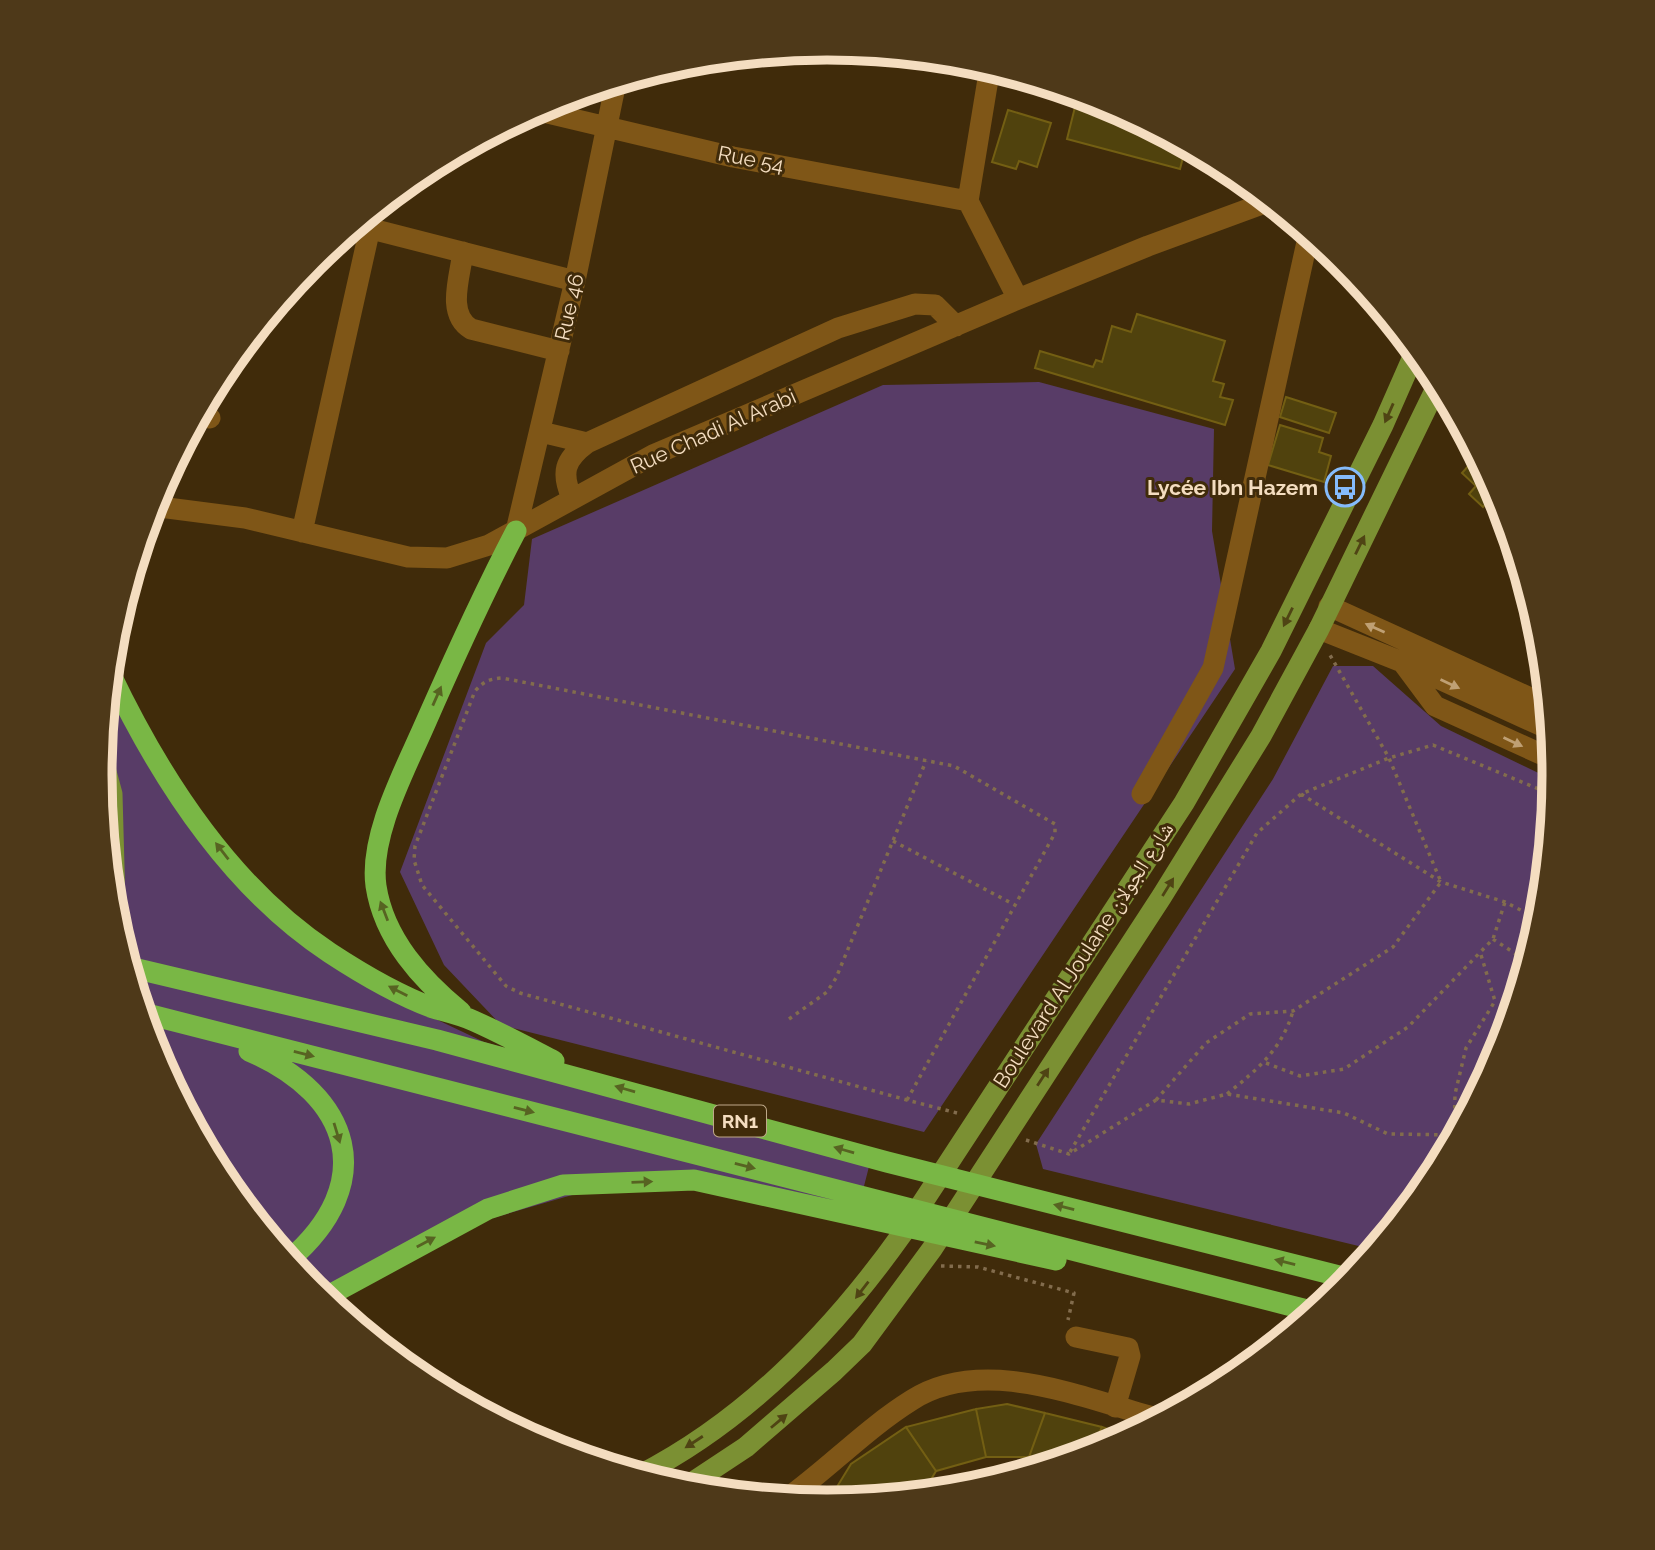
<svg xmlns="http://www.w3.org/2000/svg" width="1655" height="1550" viewBox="0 0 1655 1550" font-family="Raleway,'Noto Naskh Arabic',sans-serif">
<rect width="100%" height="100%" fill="#402b0a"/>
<!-- green -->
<path fill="#583c67" d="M1039 382 1214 429 1212 531 1235 669 924 1132 501 1025 444 965 400 872 486 643 524 605 532 539 883 385Z
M1333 666H1373L1441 726 1555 781 1541 917 1500 1054 1432 1180 1375 1250 1043 1169 1036 1144 1273 779Z
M109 683 180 808 364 985 484 1042 872 1155 855 1221 638 1176 479 1222 328 1302 313 1289 222 1179 155 1053 114 917 100 775Z"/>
<!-- building -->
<path fill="#50420d" stroke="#735f13" stroke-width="2" d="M1091 98 1106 103 1186 146 1180 169 1067 139 1076 103 1089 107Z
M1008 110 1051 123 1037 167 1019 161 1016 169 992 162Z
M1137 314 1225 341 1213 381 1224 384 1220 397 1233 400 1225 425 1035 368 1040 351 1093 367 1096 360 1102 362 1112 326 1131 332Z
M1286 397 1336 413 1329 433 1280 417Z
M1280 425 1323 438 1319 452 1331 456 1324 482 1268 465Z
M1478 455 1500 497 1504 512 1490 499 1483 507 1469 494 1476 486 1462 473Z
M1007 1404 1045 1413 1029 1457H986L976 1409Z
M976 1409 986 1457 936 1471 906 1427Z
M1045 1413 1102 1427 1090 1452 1048 1465 1029 1457Z
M906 1427 936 1471 923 1493 855 1500 835 1490 851 1464Z
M1102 1427 1128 1436 1090 1452Z"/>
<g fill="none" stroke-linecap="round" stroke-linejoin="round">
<!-- path -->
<path stroke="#826c4d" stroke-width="3.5" stroke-dasharray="3.5 5" stroke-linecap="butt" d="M1301 794 1441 882 1505 902 1540 920
M893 841 1015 905
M1493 939 1528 962
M789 1019 827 992 836 978 926 761
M1266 1063 1300 1076 1344 1069 1408 1027 1493 939 1505 902
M1227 1094C1258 1069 1282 1049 1293 1011
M907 1100 1055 833V824L954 766 502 678C489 679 484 681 475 691L415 846 414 860 422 885 506 986 520 993 907 1100 957 1113
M1156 1100 1206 1043 1250 1014 1293 1011 1393 947 1441 882 1389 758 1330 655
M1454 1134 1455 1094 1466 1048 1495 1001 1481 955
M1026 1140 1069 1154 1156 1100 1189 1104 1227 1094 1344 1113 1388 1134 1457 1135
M1070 1152 1257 833 1301 794 1389 758 1433 745 1553 795
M941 1266 978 1267 1074 1293 1068 1320"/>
<!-- minor -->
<path stroke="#7f5617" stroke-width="21" d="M990 67 968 201 1018 299
M535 110 733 157 968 201
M356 225 575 281
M463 252C460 277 446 314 471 329L559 351
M199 415 210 418
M541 432 587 443
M572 498C561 473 564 460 587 443L838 328 915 304 935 305 956 326
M152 506 245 518 408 557 447 558 489 545 653 455 1018 299 1148 246 1270 201
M516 531 575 281 616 82
M302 532 370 228
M1329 606 1548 706
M1319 629 1402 662 1551 730
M1403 663 1435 706 1554 760
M1142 794 1213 668 1309 233
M1076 1337 1128 1348 1130 1356 1115 1407
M786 1499C829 1468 867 1428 912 1400 984 1354 1085 1399 1160 1419"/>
<!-- major -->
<path stroke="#7b9033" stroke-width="21" d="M102 757 112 794 115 903
M640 1475C747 1420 833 1331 902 1234L1184 803 1271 651 1383 425 1416 350
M684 1488 746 1447 834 1371 862 1344 932 1249 1162 896 1261 736 1319 629 1439 382"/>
<!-- highway -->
<path stroke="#79b745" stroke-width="21" d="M110 673C160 778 231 888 330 953 362 974 398 995 433 1008 447 1012 461 1015 474 1021 501 1033 527 1047 554 1061
M111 893 116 923
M129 967 437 1040 887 1162 1351 1279
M461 1012C422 980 384 939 376 886 369 836 405 770 425 724 454 658 483 594 516 531
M143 1013 1315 1312
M249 1051C352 1095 379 1183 289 1260
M324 1298 488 1209 563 1185 694 1180 1056 1260"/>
</g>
<!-- one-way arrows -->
<defs><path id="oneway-solid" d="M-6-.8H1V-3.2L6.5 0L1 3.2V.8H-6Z" transform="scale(1.75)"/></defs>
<g fill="#4f4414">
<use href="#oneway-solid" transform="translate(1389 413) rotate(114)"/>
<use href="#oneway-solid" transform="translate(1360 545) rotate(-64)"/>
<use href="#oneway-solid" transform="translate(1288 617) rotate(116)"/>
<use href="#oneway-solid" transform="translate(1168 887) rotate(-58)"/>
<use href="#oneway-solid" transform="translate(1043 1077) rotate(-57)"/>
<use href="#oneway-solid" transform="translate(862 1290) rotate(128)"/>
<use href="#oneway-solid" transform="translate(779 1421) rotate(-40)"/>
<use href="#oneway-solid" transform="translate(694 1442) rotate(147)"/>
</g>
<g fill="#bfa074">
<use href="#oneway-solid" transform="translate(1375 628) rotate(-156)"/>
<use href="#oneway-solid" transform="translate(1450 684) rotate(25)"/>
<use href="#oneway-solid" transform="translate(1513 742) rotate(25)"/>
</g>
<g fill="#576322">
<use href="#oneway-solid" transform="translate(437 696) rotate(-66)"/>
<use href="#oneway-solid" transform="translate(222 851) rotate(-128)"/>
<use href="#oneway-solid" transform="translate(384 911) rotate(-111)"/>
<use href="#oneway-solid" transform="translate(398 991) rotate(-153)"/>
<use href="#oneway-solid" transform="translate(304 1054) rotate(14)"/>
<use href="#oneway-solid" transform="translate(625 1089) rotate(-164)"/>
<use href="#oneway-solid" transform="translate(524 1110) rotate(14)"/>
<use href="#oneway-solid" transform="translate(337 1133) rotate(73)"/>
<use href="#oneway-solid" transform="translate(844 1150) rotate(-164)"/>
<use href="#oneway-solid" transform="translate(745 1166) rotate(14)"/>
<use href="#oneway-solid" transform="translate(642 1182) rotate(-2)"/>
<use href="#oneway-solid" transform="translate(1064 1207) rotate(-166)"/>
<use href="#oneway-solid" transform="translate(426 1242) rotate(-28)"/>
<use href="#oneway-solid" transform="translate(985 1244) rotate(12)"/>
<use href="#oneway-solid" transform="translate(1285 1262) rotate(-166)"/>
</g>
<!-- icons -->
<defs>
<symbol id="bus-ring" viewBox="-11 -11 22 22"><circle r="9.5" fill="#402b0a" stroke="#85bbfb" stroke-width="1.5"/><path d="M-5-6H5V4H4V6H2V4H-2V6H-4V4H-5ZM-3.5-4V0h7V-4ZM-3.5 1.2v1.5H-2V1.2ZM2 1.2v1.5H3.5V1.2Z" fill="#85bbfb"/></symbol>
</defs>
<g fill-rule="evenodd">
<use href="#bus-ring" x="1323" y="465" width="44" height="44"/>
</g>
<g text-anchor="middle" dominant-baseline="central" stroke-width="6" stroke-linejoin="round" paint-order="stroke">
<!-- shield labels -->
<rect fill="#402b0a" stroke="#bea889" stroke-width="2" x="714" y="1105.5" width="52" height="31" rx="5"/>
<g font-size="19" font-weight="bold" fill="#f4ddc0">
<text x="740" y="1121">RN1</text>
</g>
<!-- street labels -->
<g font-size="21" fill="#f4ddc0" stroke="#402b0a">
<text transform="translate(751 159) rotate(11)">Rue 54</text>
<text transform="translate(569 307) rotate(-77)">Rue 46</text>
<text transform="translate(713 431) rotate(-24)">Rue Chadi Al Arabi</text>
<text transform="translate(1083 955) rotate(-57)">Boulevard Al Joulane شارع الجولان</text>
</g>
<!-- poi labels -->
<g font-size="21" font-weight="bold" fill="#f4ddc0" stroke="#402b0a" text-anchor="end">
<text x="1318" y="487">Lycée Ibn Hazem</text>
</g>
</g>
<!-- crop -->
<path d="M0 0H1655V1550H0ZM112 775a715 715 0 1 1 1430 0a715 715 0 1 1-1430 0Z" fill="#4e3919" fill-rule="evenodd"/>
<path fill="none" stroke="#f4ddc0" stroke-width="9" d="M112 775a715 715 0 1 1 1430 0a715 715 0 1 1-1430 0Z"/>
</svg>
